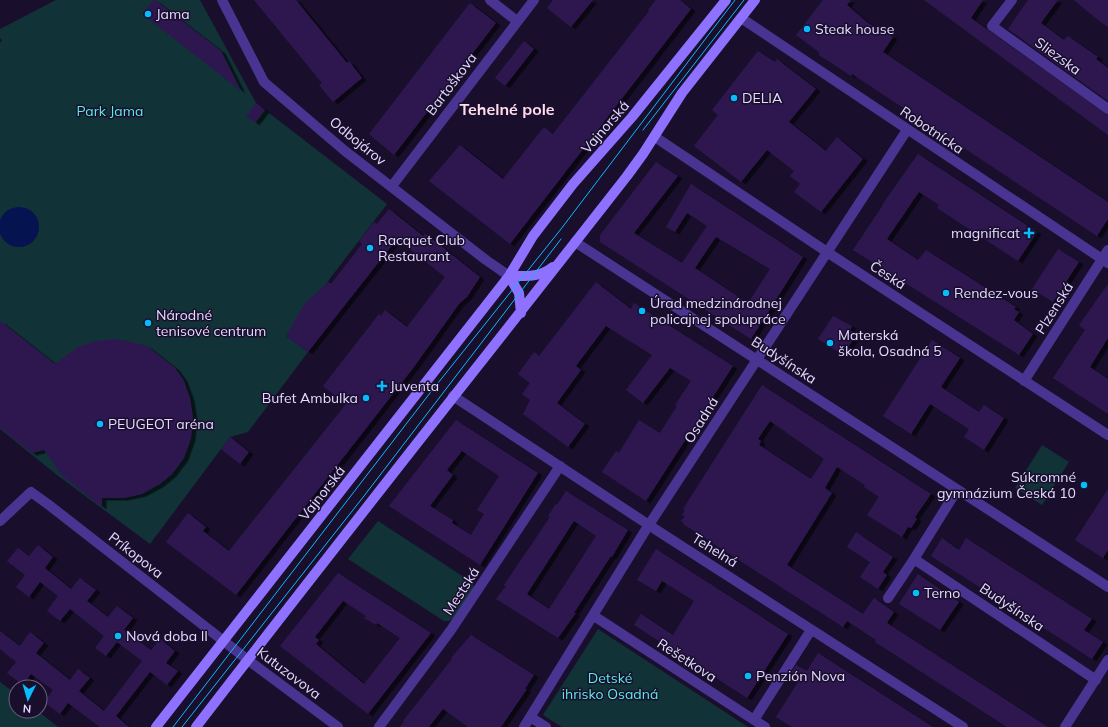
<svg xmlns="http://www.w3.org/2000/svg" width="1108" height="727" viewBox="0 0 1108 727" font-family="Mulish,sans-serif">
<defs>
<filter id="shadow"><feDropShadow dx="4.5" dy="2.5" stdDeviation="0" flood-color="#0009"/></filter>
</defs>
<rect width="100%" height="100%" fill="#190f2d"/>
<!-- green -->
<path fill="#113338" d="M56 0H200L256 103 387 204 286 336 308 352 248 432 230 437 150 544 57 475 0 429V43L2 40 0 38V29Z
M1042 445 1069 462 1042 505 1015 488Z
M378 521 473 583V588L454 617 449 621H444L348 559Z
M598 629 748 727H562L543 715Z
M0 682 16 694V711H38L58 727H0Z"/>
<!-- water -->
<path fill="#051450" d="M-1 227a20 20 0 1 1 40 0a20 20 0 1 1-40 0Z"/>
<!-- building -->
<path fill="#2e1950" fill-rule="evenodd" filter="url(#shadow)" d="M153 0H155L221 51 241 91 142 14Z
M254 0H296L347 63 349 61 362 78 333 102 319 85 322 83Z
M553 0H593L571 27 547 8Z
M656 0H680L691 9 510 244 429 181 460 145 503 179 544 127 553 134 649 11 648 10Z
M823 0H851L847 5 868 23 893 37 883 52 1108 202V219L1097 236 852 74 851 76 819 55V52L796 35Z
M924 0H983L971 18 1108 115V135Z
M1028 0H1058L1041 23 1064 40 1068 36 1098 57 1096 59 1108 68V101L1008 29Z
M1074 0H1108V27L1098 20Z
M470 3 496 23 394 155 369 134Z
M524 41 534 49 505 86 495 78Z
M758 51 775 62 777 59 816 89 789 122 826 151 837 137 863 159 821 212 794 192 800 184 790 176 794 171 767 150 741 182 694 146 718 115 712 110Z
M256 103 265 110 255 123 246 116Z
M918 154 1037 232 1018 261 937 208 939 205 919 192 887 239 918 260 926 250 1016 307 1014 309 1019 312 1014 320 1033 334 1019 355 853 250 883 205H882Z
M656 162 678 176 634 233 682 263 707 226 687 213 675 232 666 227 691 184 803 257 751 339 600 242V235ZM716 237 770 269 748 303 695 268Z
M389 209 423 236 425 234 431 238 480 277 467 297 459 304 414 367 236 595 166 542 188 513 206 527 203 531 229 551 346 404 323 386 379 314 381 316 385 310 407 327 445 277 397 239 308 352 286 336 304 304 328 282 331 284 362 244 359 241 374 222 377 224Z
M1058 249 1079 262 1053 302 1032 289Z
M596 282 631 309 634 303 733 366 646 501 602 472 616 451 619 453 639 420 660 433 677 406 675 405 691 381 670 368 643 403 626 390 652 355 606 326 576 366 581 370 557 403 585 424 568 447 523 414 530 400 522 394 530 383 518 374 534 352 539 356Z
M1108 284V338L1090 367 1108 379V414L1053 378 1085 330 1079 325Z
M833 316 852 326 850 330 857 334 843 355 818 339Z
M0 321 55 364 78 347 95 341 113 339 128 341 147 346 175 368 183 379 190 398 193 418 191 438 184 458 172 474 160 484 142 494 124 498H102V507L62 476 44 450 32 453 0 428Z
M932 340 960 358 941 387 979 412 984 405 1004 418 984 450 964 437 969 429 930 404 911 434 883 416Z
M762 385 931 494 915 517 917 519 911 528 908 527 902 537 867 515 879 497 864 487 865 485 837 467 825 488 832 493 787 565 863 614 874 598 894 612 887 623 1048 727H1007L875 642 876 640 847 621 843 627 683 524 684 523 681 521 685 516 682 515 685 510 683 509ZM770 421 824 459 811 479 759 445 761 441 758 439Z
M456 420 538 473 480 565 389 506ZM462 451 499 476 477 510 484 514 471 535 452 523 453 520 430 506 453 475 447 470Z
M230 437 249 452 240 464 221 449Z
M1108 489V550L1103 558 1075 540Z
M566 491 628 530 612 557 611 556 574 613H576L558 638 496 599 506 586 504 585 550 517 548 516 556 504 557 505ZM574 521 596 536 549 609 527 594Z
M856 532 893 557 883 572 887 575 878 589 860 577 870 562 847 547Z
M942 538 959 550 966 538 1092 619 1084 630 1103 642 1092 659 931 556Z
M38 545 53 557 45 568 71 589 80 578 96 590 87 601 108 617 117 606 133 618 124 630 151 650 160 639 175 651 166 663 178 671 167 685 150 672 116 716 129 727H100L68 703 60 714 44 702 53 690 31 674 23 685 7 673 16 662 0 649V631L20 646 30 632 44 643 36 653 70 680 78 669 90 678 79 691 104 711 142 661 117 642 106 656 95 648 104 636 70 609 60 621 47 611 58 596 40 582 29 597 16 587 25 575 7 561 18 548 29 556Z
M656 549 788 634 747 698 634 625 641 614 673 635 694 601 662 581 656 591 637 580Z
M338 573 431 633 368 714 280 646ZM343 601 366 616 364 618 376 625 377 623 400 638 364 684 316 644 319 640 315 637Z
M918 574 959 602 940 630 899 604Z
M471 635 534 675 525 689H527L501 727H468L443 709 429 727H400L404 721H403L452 659 451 658Z
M818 653 902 707 933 727H792L776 717 800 679 791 673 796 665 807 671Z"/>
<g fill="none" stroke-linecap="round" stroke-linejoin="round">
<!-- minor -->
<path stroke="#493591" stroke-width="10" d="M222 0 264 82 345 151 486 260 509 276
M490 0 517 21
M1012 0 992 26 1108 109
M741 18 1108 263
M655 137 830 254 1108 435
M392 186 534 0
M575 242 1108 587
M1024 381 1108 250
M453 396 658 531 963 727
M957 490 914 559 1096 680
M0 521 31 492 49 505 248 660
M888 598 914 559
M594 616 765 727
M530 717 546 727
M754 720 811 630
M379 727 451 630 560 466
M524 727 645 531 907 130
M1065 727 1108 660"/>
<!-- tertiary -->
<path stroke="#493591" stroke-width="10" d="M248 660 338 727"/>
<!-- secondary -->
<path stroke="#8e72ff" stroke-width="10" d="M509 276C526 276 539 278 553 267
M509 276 519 293 521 313
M156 727 509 276 533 236 573 184 632 117 726 0
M196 727C338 542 484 359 627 176L643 154 682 93 755 0"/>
<!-- tram -->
<path stroke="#07bbff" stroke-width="1" d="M643 130 744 0
M173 727 430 393 561 229 735 0
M182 727 364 496 561 239"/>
</g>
<!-- markers -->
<g fill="#07bbff" stroke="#190f2d" stroke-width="1.5">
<circle cx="148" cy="14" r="4"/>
<circle cx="807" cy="29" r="4"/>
<circle cx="734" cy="98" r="4"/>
<path d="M1027 227h4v4h4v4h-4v4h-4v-4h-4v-4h4z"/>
<circle cx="370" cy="248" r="4"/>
<circle cx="946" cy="293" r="4"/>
<circle cx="642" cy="311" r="4"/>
<circle cx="148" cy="323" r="4"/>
<circle cx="830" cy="343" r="4"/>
<path d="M380 380h4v4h4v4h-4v4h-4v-4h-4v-4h4z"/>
<circle cx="366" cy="398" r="4"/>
<circle cx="100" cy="424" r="4"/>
<circle cx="1084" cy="485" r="4"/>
<circle cx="916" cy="593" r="4"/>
<circle cx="118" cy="636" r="4"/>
<circle cx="748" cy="676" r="4"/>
</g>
<g text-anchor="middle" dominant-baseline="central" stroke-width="3" stroke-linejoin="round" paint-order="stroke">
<!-- poi labels -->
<g font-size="14" fill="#e5dbff" stroke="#190f2d" text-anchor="start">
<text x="156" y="14">Jama</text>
<text x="815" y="29">Steak house</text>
<text x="742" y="98">DELIA</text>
<text x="1020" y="233" text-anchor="end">magnificat</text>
<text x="378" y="240">Racquet Club<tspan x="378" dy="16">Restaurant</tspan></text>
<text x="954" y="293">Rendez-vous</text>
<text x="650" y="303">Úrad medzinárodnej<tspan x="650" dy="16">policajnej spolupráce</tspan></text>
<text x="156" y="315">Národné<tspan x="156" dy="16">tenisové centrum</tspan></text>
<text x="838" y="335">Materská<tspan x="838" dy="16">škola, Osadná 5</tspan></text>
<text x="390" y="386">Juventa</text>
<text x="358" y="398" text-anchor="end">Bufet Ambulka</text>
<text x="108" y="424">PEUGEOT aréna</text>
<text x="1076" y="477" text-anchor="end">Súkromné<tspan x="1076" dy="16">gymnázium Česká 10</tspan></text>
<text x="924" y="593">Terno</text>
<text x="126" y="636">Nová doba II</text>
<text x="756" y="676">Penzión Nova</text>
</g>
<!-- street labels -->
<g font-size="14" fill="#e5dbff" stroke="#190f2d">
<text transform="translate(1058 56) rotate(36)">Sliezska</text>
<text transform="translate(451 84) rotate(-53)">Bartoškova</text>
<text transform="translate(605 127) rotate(-49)">Vajnorská</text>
<text transform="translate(932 130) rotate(34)">Robotnícka</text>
<text transform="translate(358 141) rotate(39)">Odbojárov</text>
<text transform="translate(888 275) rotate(33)">Česká</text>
<text transform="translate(1054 308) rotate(-58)">Plzenská</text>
<text transform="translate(784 360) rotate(33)">Budyšínska</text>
<text transform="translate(701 420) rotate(-58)">Osadná</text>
<text transform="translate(322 493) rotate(-52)">Vajnorská</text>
<text transform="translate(715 550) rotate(32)">Tehelná</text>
<text transform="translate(136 555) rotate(38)">Príkopova</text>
<text transform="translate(461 591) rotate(-57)">Mestská</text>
<text transform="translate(1012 607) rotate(34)">Budyšínska</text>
<text transform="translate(687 660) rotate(33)">Rešetkova</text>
<text transform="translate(289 673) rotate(37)">Kutuzovova</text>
</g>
<!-- park labels -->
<g font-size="14" fill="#5aece1" stroke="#190f2d">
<text x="110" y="111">Park Jama</text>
<text x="610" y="678">Detské<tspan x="610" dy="16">ihrisko Osadná</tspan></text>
</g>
<!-- quarter labels -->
<g font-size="16" font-weight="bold" fill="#ffdded" stroke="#190f2d">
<text x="507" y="109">Tehelné pole</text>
</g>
</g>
<!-- north arrow -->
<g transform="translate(28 699) rotate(185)"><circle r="19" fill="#190f2d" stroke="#6b6181"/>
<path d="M0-3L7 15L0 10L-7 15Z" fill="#07bbff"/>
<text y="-6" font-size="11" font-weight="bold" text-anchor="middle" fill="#e5dbff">N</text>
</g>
</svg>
